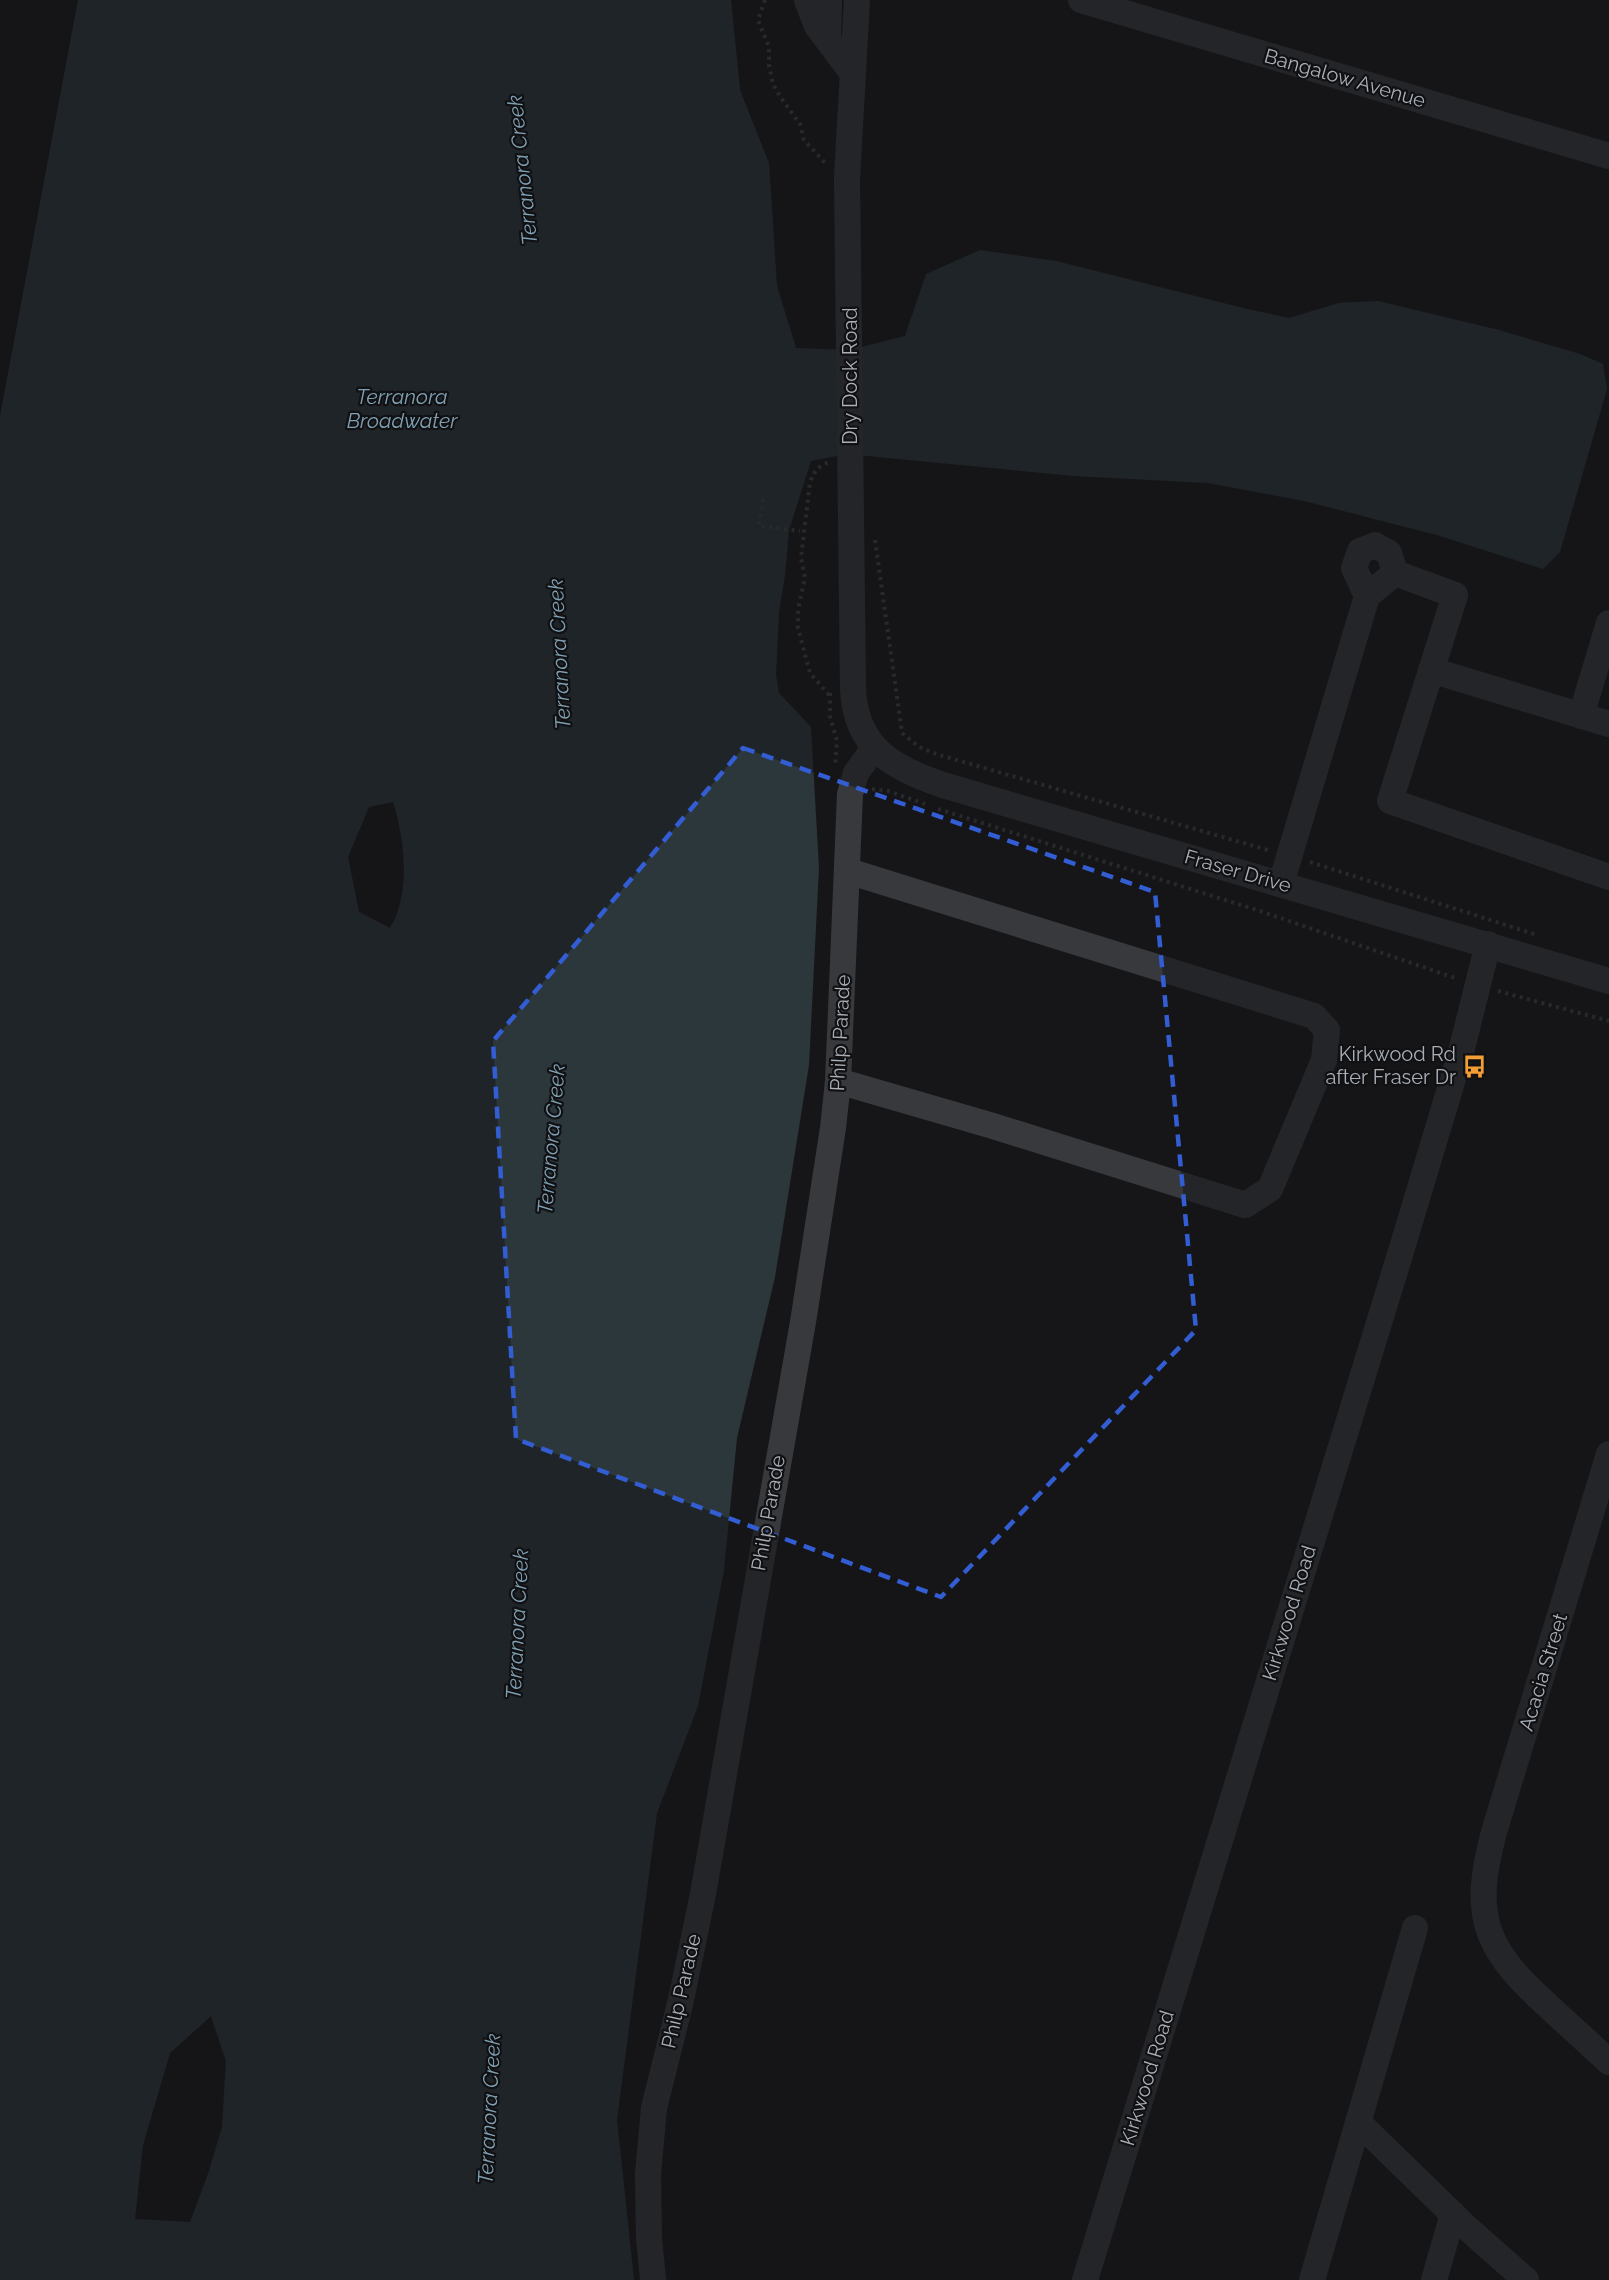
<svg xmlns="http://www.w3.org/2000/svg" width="1609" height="2280" viewBox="0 0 1609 2280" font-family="Raleway,sans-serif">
<rect width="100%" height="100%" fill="#161618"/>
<!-- water -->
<path fill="#2c373c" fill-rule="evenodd" d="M78 0H731L740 90 769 163 777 286 796 348 850 350 905 336 926 274 980 250 1056 261 1247 309 1289 318 1339 303 1378 301 1499 330 1580 354 1603 364 1607 389 1560 552 1543 569 1437 535 1304 501 1208 483 1074 476 847 454 811 461 789 530 785 575 779 612 776 675 779 693 811 727 819 868 809 1065 775 1277 737 1438 724 1570 698 1706 657 1813 617 2120 634 2280H0V416ZM393 802C405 840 411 893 390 928L359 912 348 857 369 807ZM211 2016 226 2061 222 2127 209 2171 190 2222 135 2219 143 2145 170 2053Z"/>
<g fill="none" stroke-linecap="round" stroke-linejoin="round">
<!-- path -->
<path stroke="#3d4044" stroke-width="4" stroke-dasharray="3 4.5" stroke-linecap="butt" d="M765 0 758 20 769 47V65L773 84 781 98 800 124 804 140 826 164
M763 499 759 526 800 531
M875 540 902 733 919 747 936 754 1271 851
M830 693V716L837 741 835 766
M829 695 810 673 798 628V609L805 578 801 558 810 482C815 470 818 466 830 462
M872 789 888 791 928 805
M938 809 1260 911 1455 978
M1310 862 1537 935
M1498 991 1609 1021"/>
<!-- minor -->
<path stroke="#37393d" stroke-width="26" d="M807 0 817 26 853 74
M857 0 847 178 853 688C855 747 892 768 943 785L1609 981
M1081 0 1609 156
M828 39 829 0
M1395 573 1455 595 1390 801 1609 877
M1431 670 1609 724
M1581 716 1609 623
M1281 884 1367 596 1354 568 1360 551 1375 545 1389 553 1395 573 1367 596
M838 1081 993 1126 1245 1205 1270 1189 1324 1060 1327 1030 1314 1016 848 871
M1609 1454 1494 1832C1472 1914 1483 1947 1545 2003 1566 2023 1588 2042 1609 2062
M1358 2122 1466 2227 1526 2280
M653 2280 649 2238 648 2174 654 2108 681 2000 703 1894 803 1322 833 1128 838 1081 850 794 856 773 874 748
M1085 2280 1402 1248 1461 1052 1488 944
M1312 2280 1415 1928
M1434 2280 1453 2214"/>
</g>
<!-- marked area -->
<path d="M0 0H1609V2280H0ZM743 748 1155 892 1196 1330 941 1597 516 1439 493 1041Z" fill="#161618" fill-opacity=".55" fill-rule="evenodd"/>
<path fill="none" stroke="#325dd3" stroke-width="4.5" stroke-dasharray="12 8" stroke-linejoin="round" d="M743 748 1155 892 1196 1330 941 1597 516 1439 493 1041Z"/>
<!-- icons -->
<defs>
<symbol id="bus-bare" viewBox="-9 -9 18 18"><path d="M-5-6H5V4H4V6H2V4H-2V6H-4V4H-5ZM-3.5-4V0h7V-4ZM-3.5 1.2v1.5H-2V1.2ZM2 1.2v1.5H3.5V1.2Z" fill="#f29e34" stroke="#111113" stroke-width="2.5" paint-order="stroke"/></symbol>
</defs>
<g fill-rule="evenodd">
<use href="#bus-bare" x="1458" y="1050" width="33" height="33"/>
</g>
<g text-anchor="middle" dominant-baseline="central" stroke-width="4.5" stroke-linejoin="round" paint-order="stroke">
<!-- street labels -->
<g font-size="20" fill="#a8afb8" stroke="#111113">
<text transform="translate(1345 78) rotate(16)">Bangalow Avenue</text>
<text transform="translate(850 376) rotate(-90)">Dry Dock Road</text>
<text transform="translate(1238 871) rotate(16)">Fraser Drive</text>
<text transform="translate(840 1033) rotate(-87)">Philp Parade</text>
<text transform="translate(768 1513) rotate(-80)">Philp Parade</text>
<text transform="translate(1289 1613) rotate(-73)">Kirkwood Road</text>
<text transform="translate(1543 1672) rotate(-73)">Acacia Street</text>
<text transform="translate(681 1991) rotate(-77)">Philp Parade</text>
<text transform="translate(1147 2078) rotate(-73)">Kirkwood Road</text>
</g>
<!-- poi labels -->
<g font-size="20" fill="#a8afb8" stroke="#111113" text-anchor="end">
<text x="1456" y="1054">Kirkwood Rd<tspan x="1456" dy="23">after Fraser Dr</tspan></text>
</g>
<!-- water labels -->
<g font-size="21" font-style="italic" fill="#7fa0b3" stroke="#111113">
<text transform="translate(522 170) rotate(-96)">Terranora Creek</text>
<text x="402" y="396">Terranora<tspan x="402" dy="24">Broadwater</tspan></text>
<text transform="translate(559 654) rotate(-93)">Terranora Creek</text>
<text transform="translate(551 1139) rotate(-85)">Terranora Creek</text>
<text transform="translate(517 1624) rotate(-87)">Terranora Creek</text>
<text transform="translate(489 2109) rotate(-87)">Terranora Creek</text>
</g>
</g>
</svg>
